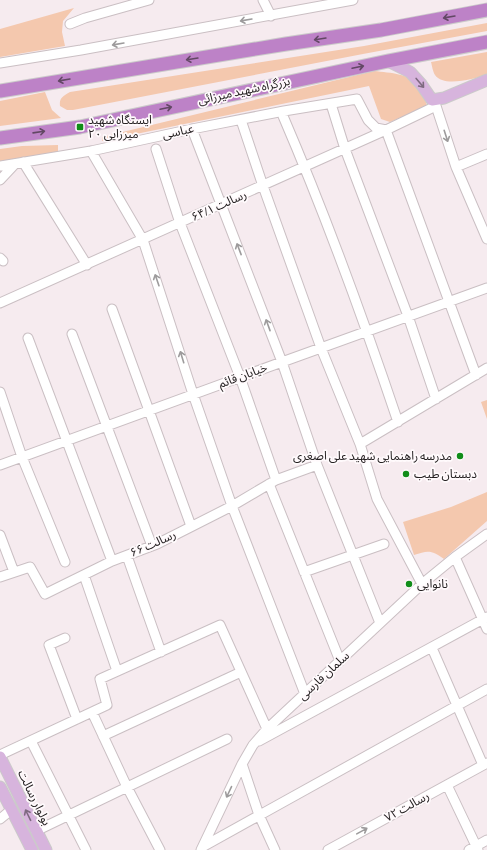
<svg xmlns="http://www.w3.org/2000/svg" width="487" height="850" viewBox="0 0 487 850" font-family="'Sofia Sans Condensed','Noto Sans Arabic',sans-serif">
<rect width="100%" height="100%" fill="#f6ebef"/>
<!-- green -->
<path fill="#f4c8ae" d="M74 8 63 21 62 32 65 46 0 57V29Z
M487 23V31L363 54 73 110H67L60 106C59 98 63 96 70 92L364 46Z
M487 52V75C475 78 444 88 435 75 433 72 432 66 431 62Z
M374 71C391 73 410 73 421 88 425 92 425 100 427 106L390 122 381 119 369 86 102 141V137Z
M45 92 52 110 61 118 0 126V101Z
M58 145V153L0 162V149L22 146Z
M487 400V419L481 402Z
M487 492V521L444 559C432 550 428 550 414 555L403 522 451 507Z"/>
<g fill="none" stroke-linecap="round" stroke-linejoin="round">
<defs>
<path id="minor" d="M263 0 271 16
M70 24 85 18 149 0
M0 63 81 50 353 0
M433 101 436 106 456 167 487 239
M331 104 345 149 408 316 436 399
M283 116C326 216 363 318 398 422
M241 120 263 186 321 348 360 444 377 499 422 584
M192 129 282 362 317 465 380 623
M156 149 180 223 240 377 276 480
M91 151 143 240 193 394 232 506 305 694
M23 162 87 265
M0 166 91 151 192 129 284 111 357 99 368 120 376 128 386 130 476 375
M456 167 487 154
M0 180 15 164
M0 258 3 261
M0 303 386 130 436 106
M112 309 191 526
M72 334 152 546
M28 338 112 561
M0 392 22 457 65 562
M360 444 487 368
M0 465 282 362 487 288
M269 484 340 661
M0 535 14 572
M127 556 161 652
M455 557 487 629
M304 572 384 544
M84 575 117 671
M0 577 30 567 45 594 112 561 157 544 232 506 276 480 317 465
M65 638 49 645 77 719
M432 648 483 765
M92 712 127 787 160 850
M103 736 241 672
M31 741 86 850
M259 741 487 617
M0 755 107 705 100 679 220 625 267 729
M242 764 259 815 275 850
M447 785 478 850
M0 819 11 810
M36 831 227 739
M204 846 487 689
M201 850 242 764 253 745 267 729 422 584 455 557 487 534
M328 850 487 763
M469 850 487 840"/>
<path id="major" d="M388 61 410 72 421 84 432 100 444 98 487 80
M0 757 46 850
M0 787 32 850"/>
<path id="highway" d="M0 91 286 44 381 30 487 10
M0 138 80 127 388 61 487 42"/>
</defs>
<!-- minor casing -->
<use href="#minor" stroke="#cabfc3" stroke-width="11"/>
<!-- major casing -->
<use href="#major" stroke="#cbcaca" stroke-width="13"/>
<!-- highway casing -->
<use href="#highway" stroke="#cbcaca" stroke-width="15"/>
<!-- minor -->
<use href="#minor" stroke="#fff" stroke-width="9"/>
<!-- major -->
<use href="#major" stroke="#d7b4dd" stroke-width="11"/>
<!-- highway -->
<use href="#highway" stroke="#bd82c7" stroke-width="13"/>
</g>
<!-- one-way arrows -->
<defs><path id="oneway-shaft" d="M-6 0H5M1.5-3L5.5 0L1.5 3" fill="none" stroke-width="1.6" stroke-linecap="round" stroke-linejoin="round"/></defs>
<g stroke="#624864">
<use href="#oneway-shaft" transform="translate(449 17) rotate(170)"/>
<use href="#oneway-shaft" transform="translate(320 39) rotate(171)"/>
<use href="#oneway-shaft" transform="translate(192 59) rotate(171)"/>
<use href="#oneway-shaft" transform="translate(358 67) rotate(-12)"/>
<use href="#oneway-shaft" transform="translate(64 80) rotate(170)"/>
<use href="#oneway-shaft" transform="translate(166 108) rotate(-12)"/>
<use href="#oneway-shaft" transform="translate(39 132) rotate(-8)"/>
</g>
<g stroke="#9d9b9c">
<use href="#oneway-shaft" transform="translate(246 20) rotate(170)"/>
<use href="#oneway-shaft" transform="translate(118 44) rotate(170)"/>
<use href="#oneway-shaft" transform="translate(446 136) rotate(72)"/>
<use href="#oneway-shaft" transform="translate(239 249) rotate(-111)"/>
<use href="#oneway-shaft" transform="translate(157 280) rotate(-109)"/>
<use href="#oneway-shaft" transform="translate(268 325) rotate(-110)"/>
<use href="#oneway-shaft" transform="translate(182 357) rotate(-107)"/>
<use href="#oneway-shaft" transform="translate(229 792) rotate(115)"/>
<use href="#oneway-shaft" transform="translate(362 831) rotate(-29)"/>
</g>
<g stroke="#7e6a80">
<use href="#oneway-shaft" transform="translate(420 83) rotate(50)"/>
<use href="#oneway-shaft" transform="translate(28 815) rotate(-116)"/>
</g>
<!-- markers -->
<g fill="#108d19" stroke="#fffafc" stroke-width="1.5">
<rect x="76" y="123" width="8" height="8" rx="2"/>
<circle cx="460" cy="456" r="4"/>
<circle cx="406" cy="474" r="4"/>
<circle cx="409" cy="584" r="4"/>
</g>
<g text-anchor="middle" dominant-baseline="central" stroke-width="3.5" stroke-linejoin="round" paint-order="stroke">
<!-- street labels -->
<g font-size="12" fill="#252122" stroke="#fffafc">
<text transform="translate(244 91) rotate(-12)">بزرگراه شهید میرزائی</text>
<text transform="translate(178 132) rotate(-12)">عباسی</text>
<text transform="translate(219 206) rotate(-24)">رسالت ۶۴/۱</text>
<text transform="translate(243 376) rotate(-20)">خیابان قائم</text>
<text transform="translate(153 544) rotate(-24)">رسالت ۶۶</text>
<text transform="translate(324 676) rotate(-43)">سلمان فارسی</text>
<text transform="translate(34 798) rotate(64)">بولوار رسالت</text>
<text transform="translate(407 807) rotate(-29)">رسالت ۷۲</text>
</g>
<!-- poi labels -->
<g font-size="12" fill="#252122" stroke="#fffafc" text-anchor="start">
<text x="88" y="120">ایستگاه شهید<tspan x="88" dy="14">میرزایی ۲۰</tspan></text>
<text x="452" y="456" text-anchor="end">مدرسه راهنمایی شهید علی اصغری</text>
<text x="414" y="474">دبستان طیب</text>
<text x="417" y="584">نانوایی</text>
</g>
</g>
</svg>
